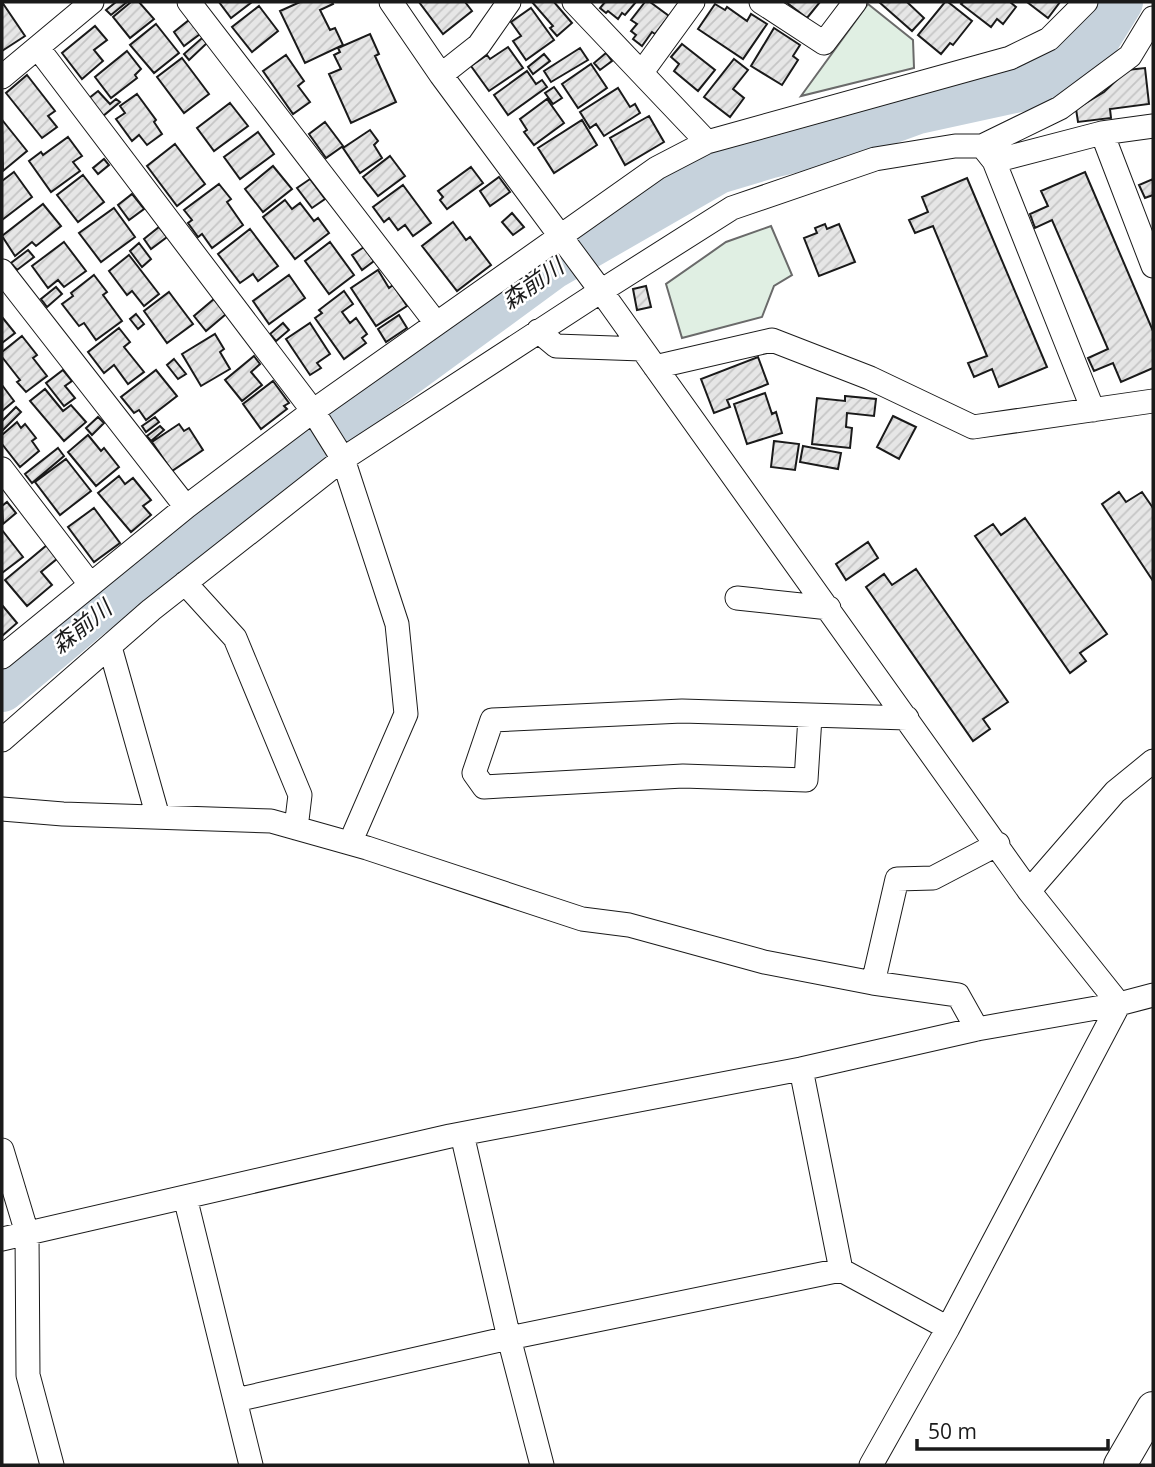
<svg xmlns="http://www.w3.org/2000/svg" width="1155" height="1467" viewBox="0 0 1155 1467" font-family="'Open Sans','Noto Sans JP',sans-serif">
<defs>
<pattern id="building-hatch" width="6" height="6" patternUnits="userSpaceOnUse" patternTransform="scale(1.75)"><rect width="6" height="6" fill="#e6e6e6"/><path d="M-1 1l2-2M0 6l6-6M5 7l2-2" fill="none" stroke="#c5c5c5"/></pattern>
</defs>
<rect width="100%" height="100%" fill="#fff"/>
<!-- green -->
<path fill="#e0efe3" stroke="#6a6a6a" stroke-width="2" d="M868 4 913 40 914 68 801 96Z
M771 226 792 275 774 286 762 317 682 338 666 284 726 242Z"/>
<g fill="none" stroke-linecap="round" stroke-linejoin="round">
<!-- river -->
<path stroke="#c6d2dc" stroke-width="46" d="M2 689 82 622 304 448 553 266 718 171 771 155 866 133 885 123 918 111 1024 88 1059 73 1094 44 1120 2"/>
</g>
<!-- building -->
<path fill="url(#building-hatch)" stroke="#1a1a1a" stroke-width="2" d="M2 2 25 36 2 51Z
M116 2H127L111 15 106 10Z
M131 2H139L154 19 130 38 113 17Z
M219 2H252L231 18Z
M300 2H332L333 4 320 10 330 30 335 28 343 45 305 63 280 11Z
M419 2H465L472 11 443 34Z
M532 2H554L572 23 557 36 550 28 553 26Z
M605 2H636L625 15 622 13 618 19 608 11 606 13 600 8Z
M645 2H650L669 16 655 34 652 32 642 46 633 39 636 35 631 31 637 24 631 20Z
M786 2H820L807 18Z
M879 2H907L924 18 912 31Z
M945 2H948L972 21 953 45 950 43 941 54 918 35Z
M963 2H1010L1016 7 1003 24 997 19 991 27 961 4Z
M1027 2H1060L1048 18Z
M715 4 725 10 727 7 747 21 751 14 767 24 743 59 698 29Z
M259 6 278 31 252 52 232 27Z
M531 8 554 40 526 60 513 41 521 36 511 22Z
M189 20 200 34 184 46 174 32Z
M156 24 179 53 154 73 130 45Z
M95 26 107 40 94 50 103 61 82 79 62 53Z
M774 28 800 45 793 56 798 60 782 85 751 66Z
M370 34 379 54 375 56 396 102 351 123 329 74 341 69 334 55 340 52 338 48Z
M202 38 207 43 189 60 184 54Z
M682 44 715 70 698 91 674 71 679 64 671 57Z
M508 47 523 68 489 91 471 66 487 55 490 59Z
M580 48 588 60 551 82 544 71Z
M127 51 141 69 135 75 137 78 111 98 95 77Z
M606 53 612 61 600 70 594 63Z
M544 54 550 61 533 74 528 67Z
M286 55 304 81 298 86 310 102 293 114 263 71Z
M182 58 209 94 184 113 157 77Z
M734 59 748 70 733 89 744 98 730 117 704 97Z
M591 64 607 88 578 108 562 84Z
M1145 68 1149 104 1110 109 1111 118 1078 122 1076 109 1104 92 1127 70Z
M527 71 536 84 542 80 547 87 508 115 494 95Z
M27 75 55 111 48 116 57 127 42 138 6 93Z
M554 87 562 98 553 104 545 93Z
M618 88 630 107 635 104 640 113 604 136 596 124 590 128 580 112Z
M98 91 110 104 116 99 120 102 103 116 88 99Z
M137 94 156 120 154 122 162 134 147 145 139 135 132 141 116 119 125 113 120 106Z
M547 99 564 123 534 145 524 132 527 130 520 119Z
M230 103 248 126 214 151 197 128Z
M649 116 664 142 625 165 610 138Z
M582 120 597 145 554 173 538 148Z
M3 121 27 151 3 171 2 122Z
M325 122 343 146 326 158 309 134Z
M370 130 378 141 374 145 382 158 360 173 343 148Z
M258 132 274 154 240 179 224 157Z
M68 137 82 156 73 162 80 171 51 192 29 161 41 152 43 155Z
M175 144 205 184 177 206 147 166Z
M390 156 405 176 378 196 363 177Z
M104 159 109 165 98 174 93 168Z
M273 166 292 189 263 212 245 189Z
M471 167 483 183 447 209 440 200 443 197 438 191Z
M14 172 32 197 2 220V181Z
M1085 172 1153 331V368L1121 382 1113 363 1094 371 1088 358 1108 349 1052 220 1035 228 1030 214 1048 206 1041 191Z
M83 175 104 202 78 222 57 195Z
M499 177 510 192 490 206 480 191Z
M967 178 1047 367 999 387 992 369 974 377 968 363 987 356 933 226 915 233 909 220 928 212 922 197Z
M310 179 325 199 312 208 297 188Z
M1153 179V195L1145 198 1139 185Z
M219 184 231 199 227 202 243 225 212 248 202 234 198 237 188 223 192 220 184 210Z
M403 185 431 223 413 236 405 225 398 230 389 218 384 222 373 207Z
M132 194 144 209 129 220 118 205Z
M285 200 292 209 300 203 314 221 318 218 329 233 295 259 263 217Z
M43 204 61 226 36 246 32 242 15 256 2 236Z
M114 208 135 237 101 262 79 233Z
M512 213 524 227 513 235 502 222Z
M453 222 466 240 470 237 491 265 457 291 422 246Z
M825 224 827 229 839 224 855 262 819 276 804 238 817 233 815 228Z
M159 227 167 237 151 249 144 239Z
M250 229 278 266 258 281 253 274 240 283 218 254Z
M64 242 86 271 64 287 58 280 48 288 32 266Z
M330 242 354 275 329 294 305 261Z
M139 243 151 259 142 267 130 251Z
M364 247 374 261 362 270 352 255Z
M28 250 34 257 17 270 11 263Z
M129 255 159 294 144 306 132 291 127 295 109 271Z
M378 270 389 288 393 285 407 306 376 326 351 288Z
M94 275 107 292 103 295 122 321 96 340 84 323 79 326 62 304 73 296 71 293Z
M289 275 305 298 269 324 253 301Z
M646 286 651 307 637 310 633 289Z
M56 287 62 294 47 307 41 299Z
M344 291 353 304 342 312 350 323 356 318 367 334 362 338 366 343 344 359 315 318 322 313 319 310Z
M169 292 193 324 167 343 144 311Z
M214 299 226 314 206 331 194 316Z
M136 314 144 324 138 329 130 319Z
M399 315 407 328 386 342 378 329Z
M2 317 15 333 2 343Z
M283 323 289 330 276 341 270 334Z
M310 323 330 354 317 363 321 368 310 375 286 339Z
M119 328 130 342 124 347 144 372 128 384 114 365 104 373 88 352Z
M215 334 224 349 220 352 230 369 201 386 182 354Z
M22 336 37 355 33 358 47 376 26 392 17 382 20 380 2 357V352Z
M254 356 260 364 251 372 262 385 242 401 225 380Z
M758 357 768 384 727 400 730 407 714 413 701 379Z
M174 359 186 374 178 379 167 365Z
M63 370 72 381 65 386 75 398 64 406 46 383Z
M156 370 177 396 146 420 139 410 134 413 121 397Z
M273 381 289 403 284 406 287 409 261 429 243 404Z
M2 385 14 401 2 411Z
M45 389 63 411 71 405 86 422 64 441 30 401Z
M765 393 772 414 776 412 782 433 747 444 734 404Z
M845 396 876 399 874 416 847 413 846 427 852 428 850 448 812 444 817 398 845 401Z
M16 407 21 412 2 431V421Z
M893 416 916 427 899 459 877 447Z
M98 417 104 423 92 435 86 428Z
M155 417 159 422 146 432 142 426Z
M17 422 21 428 25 424 36 438 32 441 39 451 20 467 2 444V435Z
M179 424 184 431 189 428 203 450 172 471 152 442Z
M160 426 164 430 151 441 147 436Z
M88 435 101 451 104 448 119 467 96 486 68 452Z
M774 441 799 444 795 470 771 467Z
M803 446 841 453 838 469 800 462Z
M58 448 64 456 32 483 25 474Z
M66 459 91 491 60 515 35 482Z
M119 476 125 484 133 478 151 500 143 506 151 515 131 532 98 493Z
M1119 492 1126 502 1142 492 1153 508V581L1102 504Z
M7 502 16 513 3 524 2 506Z
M94 508 120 543 94 562 68 527Z
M1025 518 1107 634 1080 653 1086 661 1070 673 975 536 993 524 1001 535Z
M2 530 23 557 2 573Z
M868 542 878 558 846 580 836 564Z
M47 545 58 558 41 572 52 585 27 606 5 580Z
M916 569 1008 702 983 719 990 729 973 741 866 587 884 574 892 585Z
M2 605 17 623 2 636Z"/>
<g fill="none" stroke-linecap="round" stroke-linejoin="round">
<defs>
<path id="street" d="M189 2 436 323
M391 2 441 75
M509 2 479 45 441 75 601 291 732 208 875 159 955 146H982L1060 108 1130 56 1153 18
M574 2 707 142
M761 2 824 43 855 2
M38 48 313 411 343 459 397 624 406 714 350 843
M642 72 693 2
M2 77 92 2
M1102 133 1153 266
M982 146 994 161 1093 410
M994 161 1102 133 1153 126
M2 271 186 507
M538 331 556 346 642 349
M655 367 772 340 870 378 973 427 1153 401
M2 469 90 584
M185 583 235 638 300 795 296 828
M737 598 829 608
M110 647 158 817
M2 657 186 507 313 411 657 168 707 142 1010 58 1049 39 1086 2
M810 717 806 780 683 776 484 787 474 773 492 720 682 711 907 718
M2 740 151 610 343 459 601 291 1029 891 1119 1004 977 1029 801 1069 450 1136 2 1239
M2 809 63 814 271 821 367 848 582 919 629 925 764 962 873 983 958 995 977 1029
M1029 891 1115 792 1153 761
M873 983 897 879 933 878 998 844
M801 1069 841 1270
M462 1134 509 1338 542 1465
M2 1150 27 1233 28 1375 52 1465
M185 1197 251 1465
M236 1400 509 1338 841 1270 948 1328
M871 1465 948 1328 1119 1004 1153 995"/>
<path id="secondary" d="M1120 1465 1153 1408"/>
</defs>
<!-- street casing -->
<use href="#street" stroke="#1a1a1a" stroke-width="25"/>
<!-- secondary casing -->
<use href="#secondary" stroke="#1a1a1a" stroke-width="34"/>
<!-- street -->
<use href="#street" stroke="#fff" stroke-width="23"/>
<!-- secondary -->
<use href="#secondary" stroke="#fff" stroke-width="32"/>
</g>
<g text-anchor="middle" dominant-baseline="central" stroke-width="5" stroke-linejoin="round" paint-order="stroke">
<!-- water labels -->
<g font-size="23" font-style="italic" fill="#1a1a1a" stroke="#fff">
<text transform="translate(532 283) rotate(-35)">森前川</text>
<text transform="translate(81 626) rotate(-39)">森前川</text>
</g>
</g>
<!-- border -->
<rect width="1155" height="1467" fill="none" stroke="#1a1a1a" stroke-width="7"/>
<!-- scale -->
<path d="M917 1439v10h191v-10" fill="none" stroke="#1a1a1a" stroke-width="3.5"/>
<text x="928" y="1439" font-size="21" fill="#1a1a1a" stroke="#ffffff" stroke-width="5" paint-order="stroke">50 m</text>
</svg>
